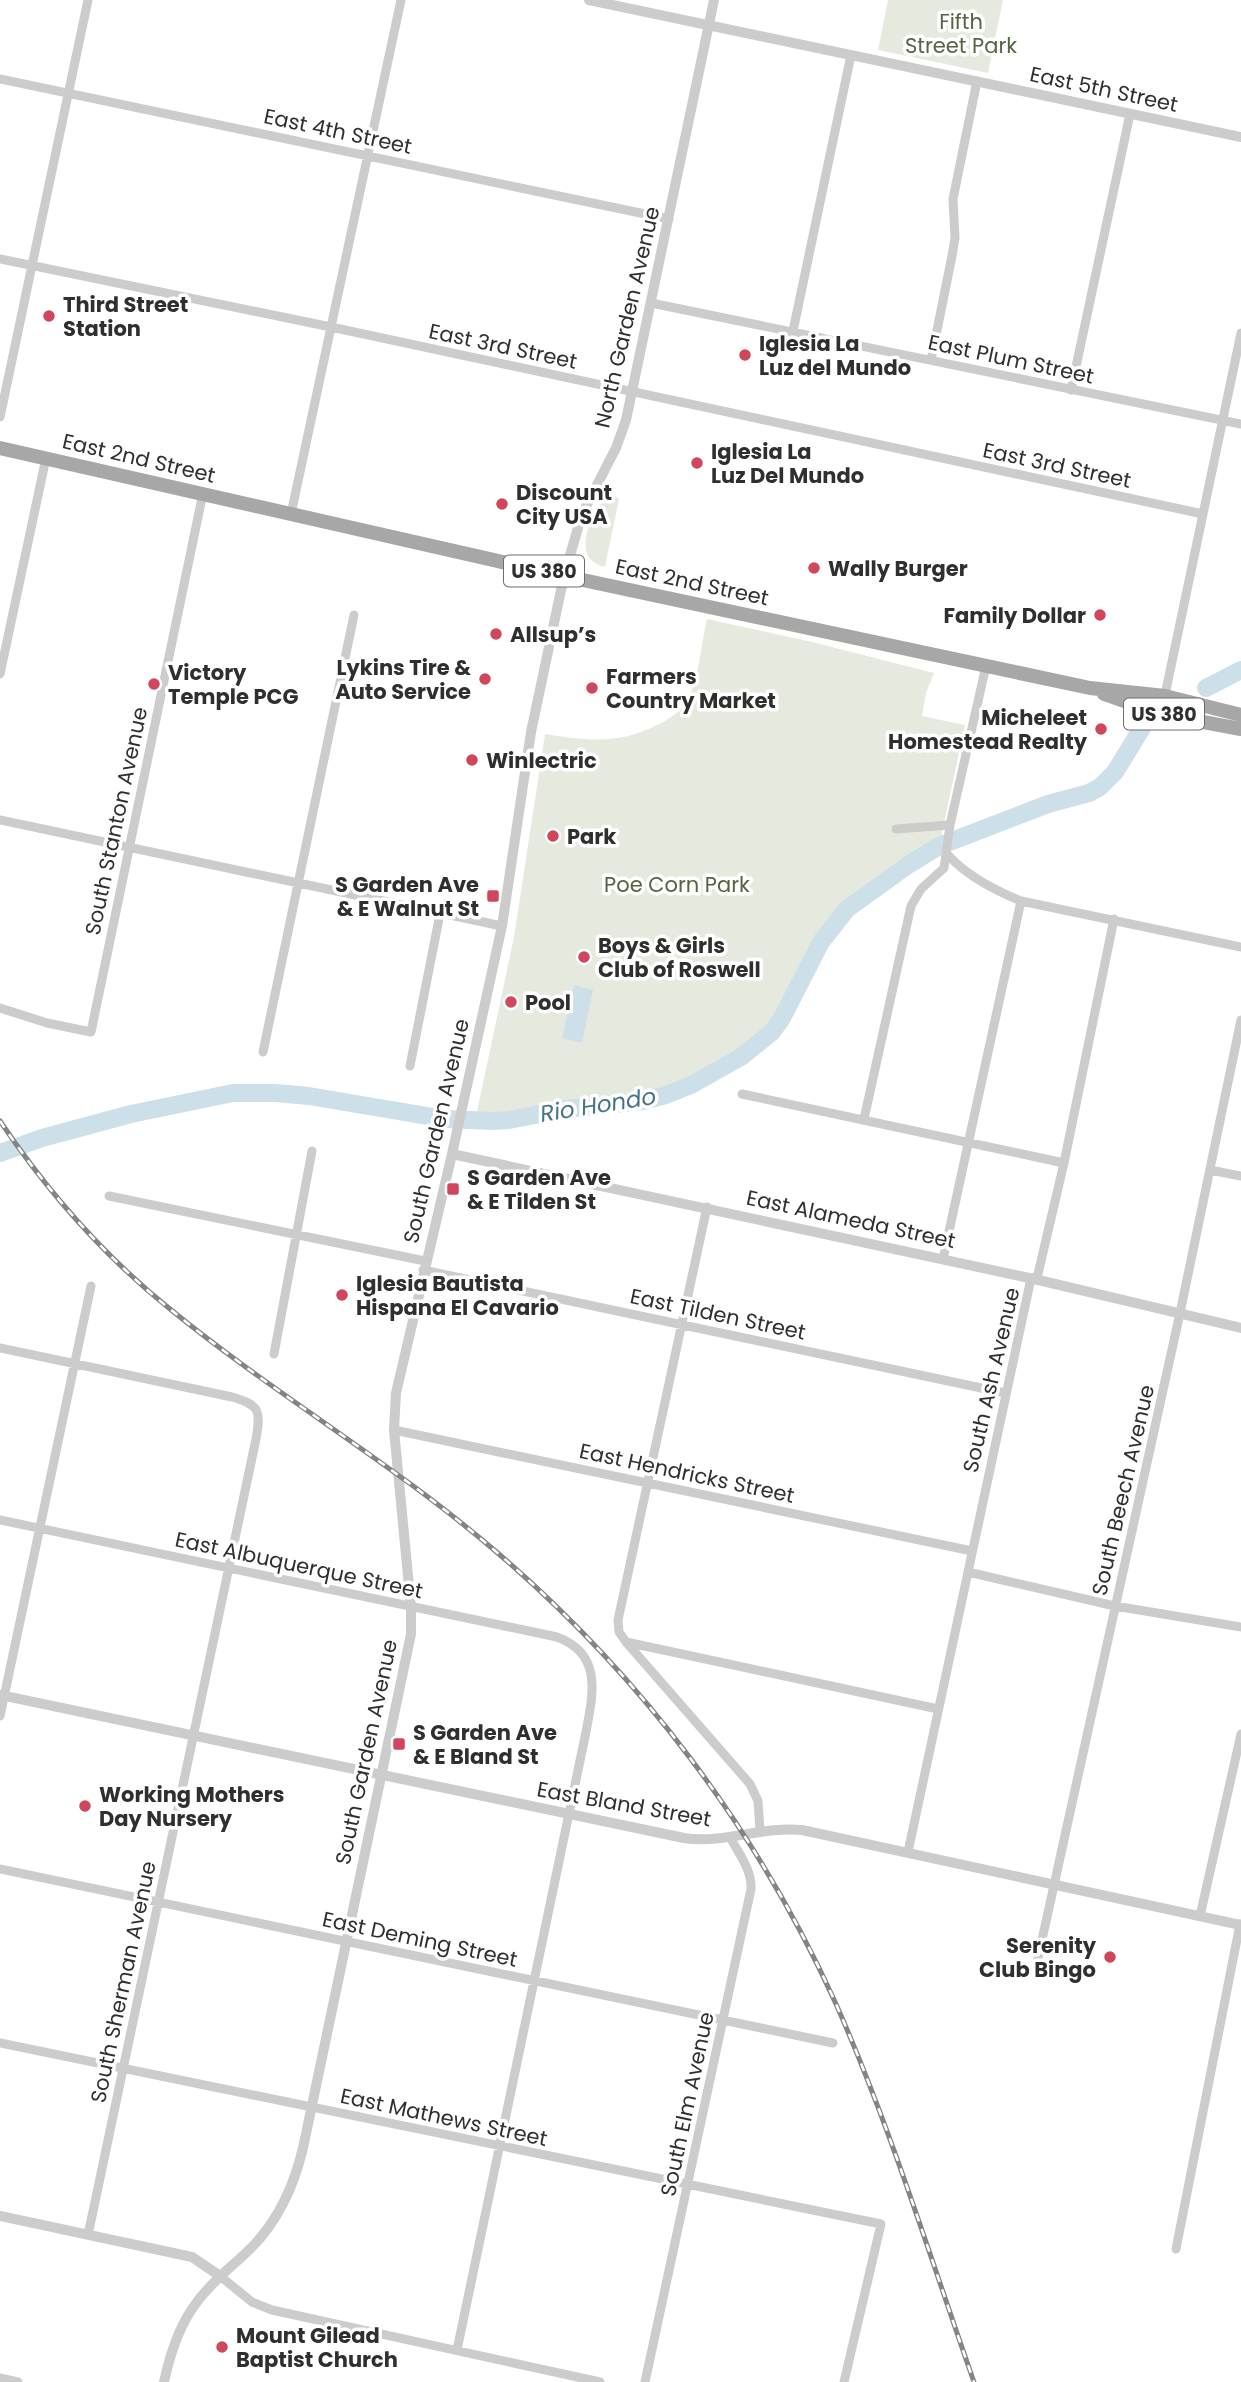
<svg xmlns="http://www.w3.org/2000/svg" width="1241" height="2382" viewBox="0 0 1241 2382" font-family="Poppins,sans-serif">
<rect width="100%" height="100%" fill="#fff"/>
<!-- green -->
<path fill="#e6eade" d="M888 0H1003L988 73 878 50Z
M607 491 619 499 605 567C566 557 595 513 607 491Z
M707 619 808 641 934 673 926 693 922 716 965 725 939 846C894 869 837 912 812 956 799 981 791 1010 773 1031 747 1063 683 1093 643 1101 619 1105 594 1106 569 1109 537 1113 508 1121 475 1121L514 937 545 734C589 741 620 745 661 723 672 717 683 710 689 698 698 680 702 640 707 619Z"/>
<!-- water -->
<path fill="#cddfe8" d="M574 985 593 990 582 1043 562 1038Z"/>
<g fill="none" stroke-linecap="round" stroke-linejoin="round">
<!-- river -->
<path stroke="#cddfe8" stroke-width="18" d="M1206 688 1241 670
M0 1153 42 1138 131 1114 233 1093H275L309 1096 445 1119 493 1121 509 1120 566 1109 643 1101 666 1095 691 1085 741 1057 772 1032 782 1018 821 942 847 909 908 865 939 846 1048 804 1089 793 1100 787 1115 772 1142 728"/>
<!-- minor -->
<path stroke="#ccc" stroke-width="9" d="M0 79 669 219
M0 259 331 327 1203 514
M651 303 1241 424
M793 331 851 55
M931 360 952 256 955 238 953 199 977 81
M1071 390 1130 114
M0 417 88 0
M291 514 401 0
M0 674 46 458
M1161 714 1241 333
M0 820 502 926
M896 829 950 825
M948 855C967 876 994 890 1021 901L1241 947
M0 1008 47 1023 91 1032 203 493
M263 1052 354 615
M410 1066 440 914
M742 1094 1064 1163
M864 1119 911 906 921 889 944 868 950 825 986 666
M1210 1170 1241 1176
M109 1196 425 1261
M707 1207 618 1620 619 1632 626 1642 750 1784 758 1801 760 1831
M943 1259 1021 901
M423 1270 1005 1393
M0 1348 232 1397C260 1405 261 1411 256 1439L88 2235
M274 1354 312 1151
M394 1430 972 1551
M0 1520 557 1637C603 1654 593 1694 586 1732L457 2350
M968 1572 1115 1606 1241 1627
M626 1642 938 1709
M0 1716 91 1286
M908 1852 1030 1283 1038 1274 1064 1163 1114 919
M0 1869 833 2043
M1200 1916 1241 1734
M1036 1967 1180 1313 1241 1020
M0 2043 881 2224 844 2382
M1176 2249 1240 1924
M220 2276 252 2302 272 2310 600 2382
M0 2378 18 2382
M645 2382 751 1889C752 1870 739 1854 730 1837"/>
<!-- tertiary -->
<path stroke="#ccc" stroke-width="10" d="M589 0 1241 137
M452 1154 1034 1279 1241 1328
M0 1695 684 1838C724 1844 762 1826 802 1830L1241 1925
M0 2216 192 2257 220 2276
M164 2382C170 2354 179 2325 197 2302 212 2281 233 2266 251 2248 279 2220 294 2186 303 2148L411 1634V1607L394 1430 396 1393 452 1154 502 926 531 732 564 576 582 514 616 448 626 420 714 0"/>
<!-- primary -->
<path stroke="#a7a7a7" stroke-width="14" d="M0 448 564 576 1090 688 1165 696 1241 715
M1104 694 1161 714 1241 729"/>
<defs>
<path id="rail" d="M0 1121C47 1191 104 1256 170 1309 274 1394 391 1462 493 1549 639 1673 757 1829 836 2004 890 2126 930 2257 974 2382"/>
</defs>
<!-- rail casing -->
<use href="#rail" stroke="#848484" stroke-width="5"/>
<!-- rail -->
<use href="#rail" stroke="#fff" stroke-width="2.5" stroke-dasharray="8" stroke-linecap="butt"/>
</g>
<!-- markers -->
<g fill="#d0465b" stroke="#fff" stroke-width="2.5">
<circle cx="49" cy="316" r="7"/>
<circle cx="745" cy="355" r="7"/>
<circle cx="697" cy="463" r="7"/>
<circle cx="502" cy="504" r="7"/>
<circle cx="814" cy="568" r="7"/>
<circle cx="1100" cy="615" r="7"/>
<circle cx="496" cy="634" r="7"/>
<circle cx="485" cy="679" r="7"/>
<circle cx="154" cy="684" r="7"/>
<circle cx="592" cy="688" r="7"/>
<circle cx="1101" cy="729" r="7"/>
<circle cx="472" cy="760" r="7"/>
<circle cx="553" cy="836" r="7"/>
<rect x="486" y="889" width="14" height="14" rx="3.5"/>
<circle cx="584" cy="957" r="7"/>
<circle cx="511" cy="1002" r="7"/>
<rect x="446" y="1182" width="14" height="14" rx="3.5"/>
<circle cx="342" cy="1295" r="7"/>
<rect x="392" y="1737" width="14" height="14" rx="3.5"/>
<circle cx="85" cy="1806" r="7"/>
<circle cx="1110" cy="1957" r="7"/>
<circle cx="222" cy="2347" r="7"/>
</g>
<g text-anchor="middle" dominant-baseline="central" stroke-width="7" stroke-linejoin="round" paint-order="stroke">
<!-- shield labels -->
<g fill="#fff" stroke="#6d6d6d" stroke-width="2">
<rect x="504" y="555.5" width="80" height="31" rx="5"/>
<rect x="1124" y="698.5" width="80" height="31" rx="5"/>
</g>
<g font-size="19" font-weight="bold" fill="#2f2f2f">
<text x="544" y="571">US 380</text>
<text x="1164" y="714">US 380</text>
</g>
<!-- park labels -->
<g font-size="21" fill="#556541" stroke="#fff">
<text x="961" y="21">Fifth<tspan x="961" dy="24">Street Park</tspan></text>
<text x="677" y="884">Poe Corn Park</text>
</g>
<!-- street labels -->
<g font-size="21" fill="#2f2f2f" stroke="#fff">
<text transform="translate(1104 89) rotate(12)">East 5th Street</text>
<text transform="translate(338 131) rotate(12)">East 4th Street</text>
<text transform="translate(627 317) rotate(-77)">North Garden Avenue</text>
<text transform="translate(503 346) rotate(12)">East 3rd Street</text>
<text transform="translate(1011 359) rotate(12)">East Plum Street</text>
<text transform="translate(139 458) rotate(13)">East 2nd Street</text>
<text transform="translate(1057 465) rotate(12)">East 3rd Street</text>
<text transform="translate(692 582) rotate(12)">East 2nd Street</text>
<text transform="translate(116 821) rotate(-78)">South Stanton Avenue</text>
<text transform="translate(436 1131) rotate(-77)">South Garden Avenue</text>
<text transform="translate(851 1219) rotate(12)">East Alameda Street</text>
<text transform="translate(718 1314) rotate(12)">East Tilden Street</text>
<text transform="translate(991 1380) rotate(-77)">South Ash Avenue</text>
<text transform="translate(687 1473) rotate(12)">East Hendricks Street</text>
<text transform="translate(1123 1490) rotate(-77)">South Beech Avenue</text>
<text transform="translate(299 1565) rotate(12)">East Albuquerque Street</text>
<text transform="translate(366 1752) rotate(-78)">South Garden Avenue</text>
<text transform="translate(624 1804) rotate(10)">East Bland Street</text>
<text transform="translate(420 1939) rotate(12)">East Deming Street</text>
<text transform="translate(123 1982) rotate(-78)">South Sherman Avenue</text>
<text transform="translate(687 2104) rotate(-78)">South Elm Avenue</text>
<text transform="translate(444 2117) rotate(12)">East Mathews Street</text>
</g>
<!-- poi labels -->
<g font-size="21" font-weight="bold" fill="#2f2f2f" stroke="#fff" text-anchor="start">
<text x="63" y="304">Third Street<tspan x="63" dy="24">Station</tspan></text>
<text x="759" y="343">Iglesia La<tspan x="759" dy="24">Luz del Mundo</tspan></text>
<text x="711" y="451">Iglesia La<tspan x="711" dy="24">Luz Del Mundo</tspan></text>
<text x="516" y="492">Discount<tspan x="516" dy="24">City USA</tspan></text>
<text x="828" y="568">Wally Burger</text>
<text x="1086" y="615" text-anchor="end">Family Dollar</text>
<text x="510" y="634">Allsup’s</text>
<text x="471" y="667" text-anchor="end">Lykins Tire &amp;<tspan x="471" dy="24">Auto Service</tspan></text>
<text x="168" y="672">Victory<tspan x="168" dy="24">Temple PCG</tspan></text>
<text x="606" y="676">Farmers<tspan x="606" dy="24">Country Market</tspan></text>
<text x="1087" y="717" text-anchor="end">Micheleet<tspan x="1087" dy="24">Homestead Realty</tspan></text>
<text x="486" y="760">Winlectric</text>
<text x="567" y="836">Park</text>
<text x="479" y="884" text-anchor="end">S Garden Ave<tspan x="479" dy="24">&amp; E Walnut St</tspan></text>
<text x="598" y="945">Boys &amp; Girls<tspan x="598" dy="24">Club of Roswell</tspan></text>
<text x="525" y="1002">Pool</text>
<text x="467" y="1177">S Garden Ave<tspan x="467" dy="24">&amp; E Tilden St</tspan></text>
<text x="356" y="1283">Iglesia Bautista<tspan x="356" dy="24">Hispana El Cavario</tspan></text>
<text x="413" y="1732">S Garden Ave<tspan x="413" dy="24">&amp; E Bland St</tspan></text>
<text x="99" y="1794">Working Mothers<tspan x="99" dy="24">Day Nursery</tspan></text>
<text x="1096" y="1945" text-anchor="end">Serenity<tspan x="1096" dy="24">Club Bingo</tspan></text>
<text x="236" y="2335">Mount Gilead<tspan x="236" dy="24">Baptist Church</tspan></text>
</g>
<!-- water labels -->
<g font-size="23" font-style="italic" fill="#467387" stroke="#fff">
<text transform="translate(598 1105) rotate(-9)">Rio Hondo</text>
</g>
</g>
</svg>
